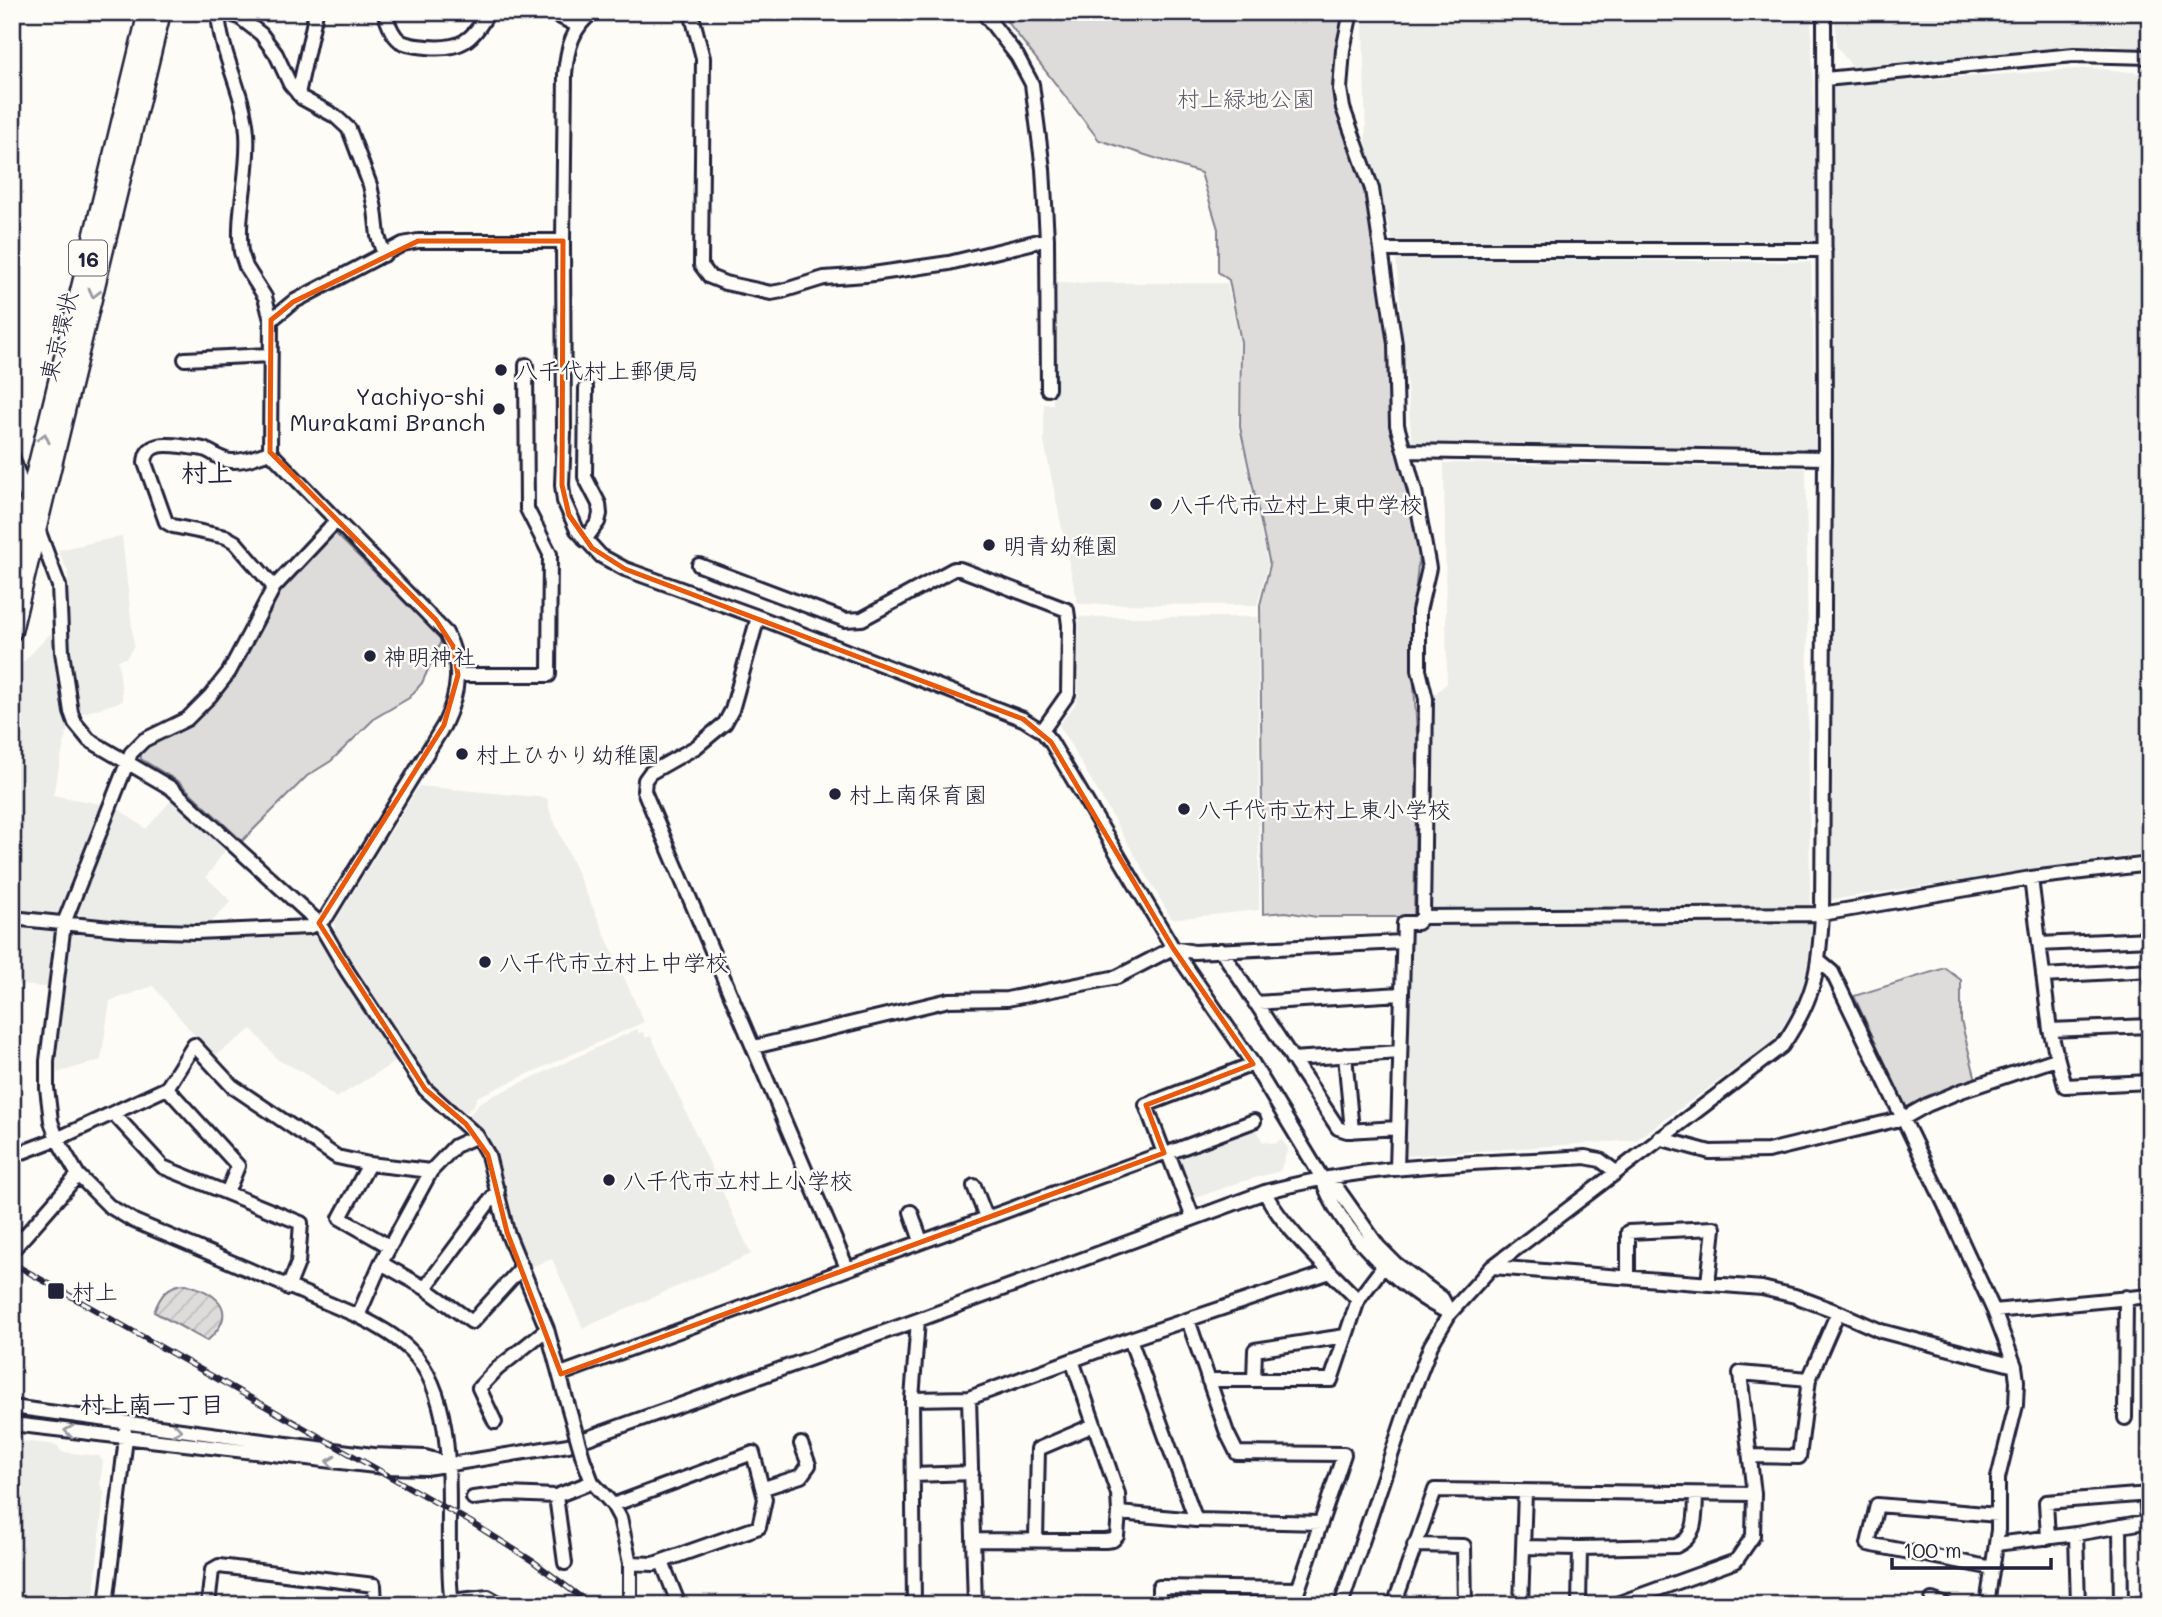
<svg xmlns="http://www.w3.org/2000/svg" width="2162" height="1617" viewBox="0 0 2162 1617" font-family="Mali,'Klee One',sans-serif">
<defs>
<pattern id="garden-furrows" width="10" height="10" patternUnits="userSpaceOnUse" patternTransform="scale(1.75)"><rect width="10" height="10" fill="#dddcdb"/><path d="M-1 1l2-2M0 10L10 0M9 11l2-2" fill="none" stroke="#bdbcbd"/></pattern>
</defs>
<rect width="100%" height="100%" fill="#fdfcf7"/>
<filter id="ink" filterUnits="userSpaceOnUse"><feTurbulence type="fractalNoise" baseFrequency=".0143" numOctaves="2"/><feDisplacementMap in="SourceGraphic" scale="14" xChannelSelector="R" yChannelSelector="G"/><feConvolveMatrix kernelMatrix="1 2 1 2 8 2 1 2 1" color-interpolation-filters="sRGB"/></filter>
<g filter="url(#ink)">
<!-- built -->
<path fill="#ecece9" d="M1835 12H2150V50L2108 45 1854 69 1836 46Z
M1811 18 1818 243 1393 242 1366 141 1363 23Z
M2091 68 2150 74V853L1829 900 1834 86Z
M1396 258 1811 262 1816 453 1412 444Z
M1054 283H1227L1239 340 1238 426 1268 565 1257 605 1079 604 1077 601 1044 442V404H1053Z
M1444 463 1806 468 1810 907 1430 911 1431 698 1447 683Z
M122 536 134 646 126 658 118 660 123 701 70 717 53 795 116 807 146 829 175 796 229 845 206 877 231 901 199 936H277L319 933 400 1059 336 1098 303 1072 278 1060 252 1029 213 1057 153 986 110 1001 101 1060 57 1073 55 1059 64 989 12 984 14 672 67 616 68 572 58 550Z
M1079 617H1258L1259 910 1172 919 1059 725 1075 705 1078 696Z
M419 786 547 798 550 812 644 1022 477 1097 474 1105 465 1114 427 1080 334 931 335 922Z
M1812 922 1805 991 1773 1042 1636 1140 1404 1156 1410 932 1428 924Z
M637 1029 639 1033 643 1032 646 1038 651 1036 751 1254 583 1328 552 1259 530 1267 513 1226 497 1160 484 1134 468 1117 480 1102Z
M1255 1125 1262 1141 1275 1144 1281 1139 1288 1148 1280 1171 1240 1182 1190 1200 1174 1155Z
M12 1440 57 1445 62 1452 99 1456 103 1461 100 1484 104 1492 93 1605H12Z"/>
<!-- park -->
<path fill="#dddcdb" stroke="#807f8b" stroke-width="2" d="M1000 12H1345C1338 43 1329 73 1334 105L1363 186 1387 313 1389 412 1413 514 1419 554 1411 637 1417 734 1414 917H1317L1286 912 1263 914 1260 605 1270 565 1240 427 1241 342 1229 280 1218 272V229L1201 173 1099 140Z
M332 533H335L442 639 422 683 409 698 375 718 331 761 307 776 242 841 179 782 141 759 140 748C168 734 197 722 218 699L273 599Z
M1945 968 1961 980V1021L1976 1080 1907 1111 1854 996Z"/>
<!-- garden -->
<path fill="url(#garden-furrows)" stroke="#807f8b" stroke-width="2" d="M186 1284C220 1294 239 1312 207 1341L154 1312C160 1296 168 1284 186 1284Z"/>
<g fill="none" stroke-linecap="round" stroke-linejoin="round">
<defs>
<path id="minor" d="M224 12 239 17 261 34 276 54 290 84 302 98 335 116 349 129 370 185 375 209 378 236 384 255
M384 12C388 22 391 34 400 41 408 46 418 46 427 47 460 50 473 41 488 12
M551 12 578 26
M594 12C572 26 567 50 565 74L563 241 564 433 562 485 564 501 577 530 601 556 625 569 758 617 1023 719 1042 731 1051 742 1173 948 1253 1064 1322 1178C1335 1226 1405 1295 1450 1313
M691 12 703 58 701 265 710 277 725 283 771 293 782 291 824 278 866 275 949 263 1047 239
M983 12 1017 56 1032 84 1043 169 1047 239 1048 389
M1351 12 1343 50 1340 89 1343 108 1372 189 1395 344 1397 425 1415 491 1429 568 1419 611V670L1426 699 1423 917
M1825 79 2074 55 2150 57
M298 94 316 12
M1381 250H1825
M271 320 293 302 403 244 418 241H563
M185 359 270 355
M1404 451 1825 458
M270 452C257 456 245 462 231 461 220 460 216 454 206 450 202 448 194 448 189 447 172 445 146 439 145 463L166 522 173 526 226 537 235 542 274 587
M12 456 28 502
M336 521 274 587 229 672 210 696 187 719 144 740 131 753 64 923 47 1061V1088L51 1121 57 1139 78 1175 109 1206 134 1221 358 1316C378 1326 396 1336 411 1351 467 1409 441 1529 452 1605
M38 529 59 586 62 652 71 712 75 723 89 740 171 788 319 923 347 971 425 1089 477 1136 488 1155 507 1232 547 1329 568 1406
M585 540 598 522 600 514 599 504 585 477 586 388
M699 565 845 620 862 619 954 569H960L1067 610 1069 625 1068 694 1042 731
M758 617 732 710 725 723 696 747 650 773 645 780 644 791 847 1268
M458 675H549L550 554 527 509 526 365
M2031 878 2050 1030 2065 1086 2150 1082
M12 918 130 930 196 932 309 927 319 923 327 916 444 725C459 693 463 664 446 633L270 452 271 320 265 297 246 267 241 252C236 213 250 173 247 133 244 91 220 54 218 12
M2039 944 2150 939
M1221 950 1338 1128 1347 1131 1398 1128
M1820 962 1832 972 1944 1203 1994 1311 2015 1366 2017 1381 2016 1405 1998 1478V1530L1987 1605
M2043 976 2150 970
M1255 1003 1401 994
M2050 1030 2150 1026
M754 1047 949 1000 1007 999 1117 977 1173 948 1194 952 1402 942
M1345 1055 1352 1131
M1292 1059 1400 1052
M167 1088 238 1166 227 1193
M113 1113 163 1167 301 1223 298 1263 288 1288
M1659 1138 1710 1152 1768 1151 1904 1118 1927 1105 1961 1091 2056 1059
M12 1156 57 1139 167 1088 194 1045 232 1086 337 1157 369 1164 431 1171
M369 1164 340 1218 389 1246
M1397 1169 1404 923H1417L1423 917 1822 914 2031 878 2150 864
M1322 1178 1337 1188 1378 1246 1396 1264 1442 1298 1450 1313
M974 1186 986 1217
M1265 1192C1279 1224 1332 1273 1358 1300
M911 1212 921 1241
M1193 1218 1168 1153 1254 1121
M12 1244 16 1246 78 1175
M381 1263 425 1288 472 1322 522 1267
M1492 1267 1762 1288 1795 1296 1838 1312 1881 1331 2015 1366
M1628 1277V1232L1714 1228 1708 1283
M425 1288 498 1190
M1994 1311 2150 1296
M358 1316 381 1263 431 1171 455 1146 477 1136
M1188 1320 1227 1433 1237 1453 1344 1454 1293 1605
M1130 1339 1196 1520
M561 1374 1164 1153 1146 1105 1253 1064
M1208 1380H1331L1358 1300 1383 1267
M1254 1380 1255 1350 1345 1336
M969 1398 975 1605
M912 1399 969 1398 1130 1339 1330 1272
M12 1407 255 1440 373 1455 425 1457 443 1462
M2125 1418 2126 1297
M495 1422 479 1388 497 1369 547 1329
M12 1424 384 1467 426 1468 568 1445 918 1320 1265 1192C1369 1163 1478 1164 1585 1157L1600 1160 1616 1172
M1750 1456 1799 1457 1809 1379 1838 1312
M583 1458 592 1482 613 1505 620 1518 630 1563V1605
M913 1475 972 1473
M764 1488 801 1476 809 1465 801 1444
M2146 1494 2148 1521
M556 1496 565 1563
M473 1498 507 1494 556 1496 592 1482
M613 1505 753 1453 765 1499 759 1527 654 1564 630 1563
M1119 1513 1196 1520 1321 1523
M2120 1526 2121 1605
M2076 1534 2078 1605
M2048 1538 2046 1502 2150 1494
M974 1540 1105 1541 1113 1540 1117 1536 1119 1513 1118 1494 1072 1360
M1036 1540 1038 1449 1094 1425
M1996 1544 2076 1534 2150 1521
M1414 1545 1464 1546 1465 1605
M1523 1547 1580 1548
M662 1562 677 1600
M1993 1568 1868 1544 1877 1505 1998 1515
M1932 1600 1946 1605
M451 1601 488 1597 502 1605
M106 1605 126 1438 125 1432
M208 1605 212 1570 219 1566 374 1585 375 1605
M914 1605 912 1399 918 1320
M1159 1605V1587L1298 1589
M1341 1605 1410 1399 1431 1345 1450 1313 1492 1267 1782 1046C1815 998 1819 971 1822 914L1825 458 1824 12
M1394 1605 1435 1490 1754 1494
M1521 1605 1525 1492
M1579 1605 1580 1548 1676 1546C1698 1536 1695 1516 1696 1494
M1614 1605 1736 1561 1753 1536 1754 1494 1740 1373 1809 1379"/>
<path id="highway" d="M12 571 148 12
M12 631 161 12"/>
</defs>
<!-- minor casing -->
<use href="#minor" stroke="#22223b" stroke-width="18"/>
<!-- highway casing -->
<use href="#highway" stroke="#22223b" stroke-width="23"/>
<!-- minor -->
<use href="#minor" stroke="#fdfcf7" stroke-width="12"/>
<!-- highway -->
<use href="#highway" stroke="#fdfcf7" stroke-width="18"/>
<defs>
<path id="rail" d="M12 1263 474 1524 534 1562 591 1605"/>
</defs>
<!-- rail casing -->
<use href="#rail" stroke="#22223b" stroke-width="6"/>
<!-- rail -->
<use href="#rail" stroke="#fdfcf7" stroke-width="3.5" stroke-dasharray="10" stroke-linecap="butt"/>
<defs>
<path id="minor-bridge" d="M568 1406 583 1458"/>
</defs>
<!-- minor-bridge casing -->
<use href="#minor-bridge" stroke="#22223b" stroke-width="18" stroke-linecap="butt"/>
<!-- minor-bridge -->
<use href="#minor-bridge" stroke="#fdfcf7" stroke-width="12"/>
</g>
<!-- one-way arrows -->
<defs><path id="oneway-chevron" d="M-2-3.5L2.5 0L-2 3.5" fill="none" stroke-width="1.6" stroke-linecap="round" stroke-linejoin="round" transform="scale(1.75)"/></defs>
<g stroke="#9a9aa2">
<use href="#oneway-chevron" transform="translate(94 293) rotate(104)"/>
<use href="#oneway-chevron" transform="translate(44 438) rotate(-76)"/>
<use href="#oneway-chevron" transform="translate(177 1430) rotate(8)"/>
<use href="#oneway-chevron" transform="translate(69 1431) rotate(-172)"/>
<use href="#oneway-chevron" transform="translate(331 1462) rotate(-174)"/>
</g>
</g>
<!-- marked area -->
<path fill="none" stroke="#e8590c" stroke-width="5" stroke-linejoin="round" d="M418 241H563L562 485 569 515 592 548 625 569 1023 719 1051 742 1173 948 1253 1064 1146 1105 1164 1153 561 1374 507 1232 488 1155 466 1124 425 1089 319 923 444 725 458 675 453 646 436 620 270 452 271 320 293 302Z"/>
<!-- markers -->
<g fill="#22223b" stroke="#fdfcf7" stroke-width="2.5">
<circle cx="501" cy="370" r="7"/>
<circle cx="499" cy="409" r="7"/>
<circle cx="1156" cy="504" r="7"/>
<circle cx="989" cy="545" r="7"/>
<circle cx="370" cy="656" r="7"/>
<circle cx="462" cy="754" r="7"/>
<circle cx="835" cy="794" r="7"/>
<circle cx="1184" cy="809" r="7"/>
<circle cx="485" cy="962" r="7"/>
<circle cx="609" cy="1180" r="7"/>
<rect x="47" y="1282" width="18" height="18" rx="3.5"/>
</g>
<g text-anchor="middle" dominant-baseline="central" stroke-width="5" stroke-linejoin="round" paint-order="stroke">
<!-- shield labels -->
<rect fill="#fdfcf7" stroke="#646373" stroke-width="2" x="69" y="240.5" width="38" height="35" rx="5"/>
<g font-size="21" font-weight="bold" fill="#22223b">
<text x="88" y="258">16</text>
</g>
<!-- park labels -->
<g font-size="23" fill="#5a5a6b" stroke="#fdfcf7">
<text x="1246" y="98">村上緑地公園</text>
</g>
<!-- street labels -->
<g font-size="23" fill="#22223b" stroke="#fdfcf7">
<text transform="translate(58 336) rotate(-76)">東京環状</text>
</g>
<!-- poi labels -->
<g font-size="23" fill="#22223b" stroke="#fdfcf7" text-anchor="start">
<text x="515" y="370">八千代村上郵便局</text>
<text x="485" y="396" text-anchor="end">Yachiyo-shi<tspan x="485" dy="26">Murakami Branch</tspan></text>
<text x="1170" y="504">八千代市立村上東中学校</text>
<text x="1003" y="545">明青幼稚園</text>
<text x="384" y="656">神明神社</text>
<text x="476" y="754">村上ひかり幼稚園</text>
<text x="849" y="794">村上南保育園</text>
<text x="1198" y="809">八千代市立村上東小学校</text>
<text x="499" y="962">八千代市立村上中学校</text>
<text x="623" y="1180">八千代市立村上小学校</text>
<text x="72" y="1291">村上</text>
</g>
<!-- neighbourhood labels -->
<g font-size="24" font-weight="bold" fill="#22223b" stroke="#fdfcf7">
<text x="152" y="1403">村上南一丁目</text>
</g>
<!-- quarter labels -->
<g font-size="26" font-weight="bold" fill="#22223b" stroke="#fdfcf7">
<text x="207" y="472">村上</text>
</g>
</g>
<!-- margin -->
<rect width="2162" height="1617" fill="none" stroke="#fdfcf7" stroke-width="42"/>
<rect x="21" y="21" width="2120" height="1575" fill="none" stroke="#22223b" stroke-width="2.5" filter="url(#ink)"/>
<!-- scale -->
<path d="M1892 1558v10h159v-10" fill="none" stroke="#22223b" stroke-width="3.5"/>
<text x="1903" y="1558" font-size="21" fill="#22223b" stroke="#fdfcf7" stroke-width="5" paint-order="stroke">100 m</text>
</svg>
